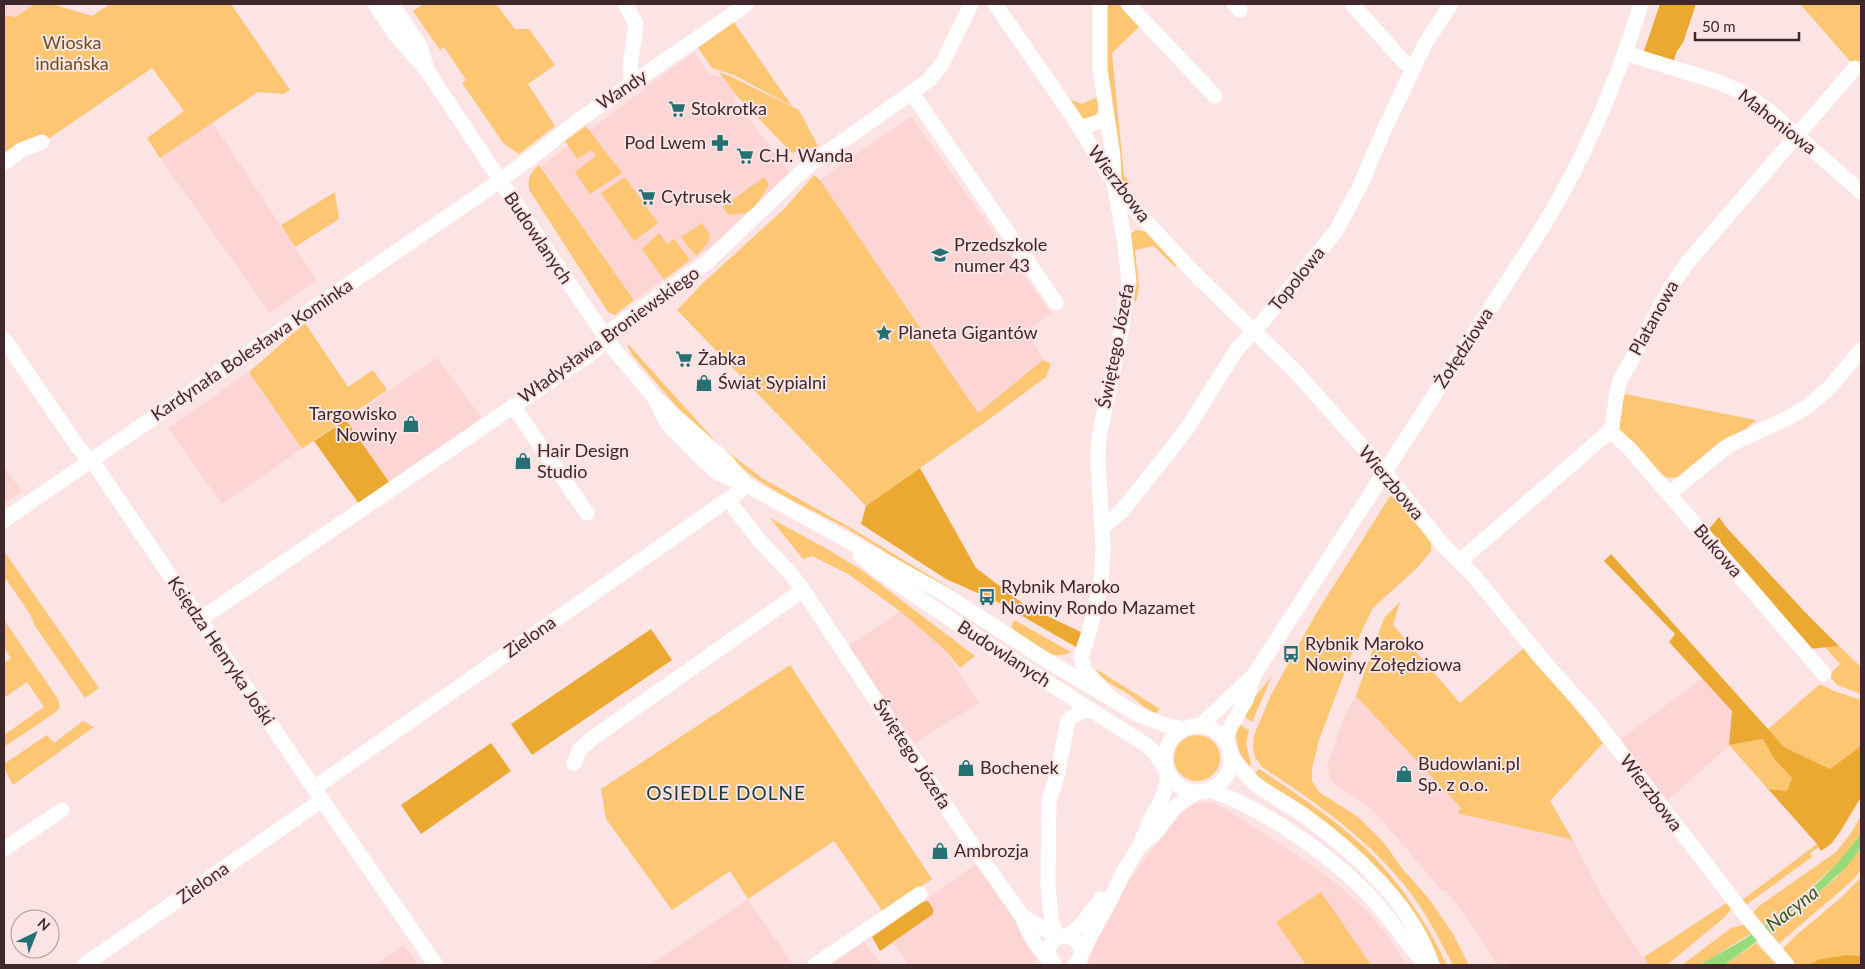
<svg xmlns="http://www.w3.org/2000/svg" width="1865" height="969" font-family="Lato,sans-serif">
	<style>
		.built { fill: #fdd5d5 }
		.green { fill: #fcc672 }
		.forest { fill: #eba932 }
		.water { fill: #95db7a }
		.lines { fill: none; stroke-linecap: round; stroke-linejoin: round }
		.minor { stroke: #fff; stroke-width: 15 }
		.labels { text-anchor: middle; stroke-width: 4; stroke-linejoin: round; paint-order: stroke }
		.park-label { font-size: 18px; fill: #6a4f22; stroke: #fce4e4 }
		.street-label { font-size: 18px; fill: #3e2829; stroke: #fce4e4 }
		.poi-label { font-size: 18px; fill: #3e2829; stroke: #fce4e4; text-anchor: start }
		.neighbourhood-label { font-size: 19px; letter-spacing: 1px; fill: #193c3d; stroke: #fce4e4 }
		.water-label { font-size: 19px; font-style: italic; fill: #2e5b1a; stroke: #fce4e4 }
	</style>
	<rect width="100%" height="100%" fill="#fce4e4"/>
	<g class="built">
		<polygon points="4,4 35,4 15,17 4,15"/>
		<polygon points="694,52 709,74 723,77 736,95 734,100 790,172 717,243 634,300 541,166"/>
		<polygon points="911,116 1051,313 1028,331 1043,360 978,413 820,180"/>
		<polygon points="212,122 317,280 270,313 160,158"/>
		<polygon points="437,358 482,418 389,482 346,420"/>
		<polygon points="249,372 302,449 222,504 168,428"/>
		<polygon points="4,466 22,492 4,504"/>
		<polygon points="900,611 945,650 979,703 911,745 847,647"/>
		<polygon points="1702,678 1732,711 1729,745 1665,803 1621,739"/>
		<polygon points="1356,696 1470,817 1570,839 1574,842 1602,896 1648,965 1508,965 1507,961 1499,965 1495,962 1467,917 1446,891 1441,890 1387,826 1366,805 1333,783 1329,775 1328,764 1345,715"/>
		<polygon points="1205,802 1213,803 1224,808 1307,862 1337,884 1371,915 1390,939 1406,965 1088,965 1098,933 1127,884 1147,856 1182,812 1191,805"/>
		<polygon points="976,864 1040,958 1030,965 908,965 893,943 880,951 872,937"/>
		<polygon points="748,899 793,965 649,965"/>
		<polygon points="864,942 882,965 830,965"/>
		<polygon points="404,945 419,965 374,965"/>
	</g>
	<g class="green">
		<polygon points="35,4 52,4 92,16 110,4 231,4 290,90 283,94 258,92 160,158 147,138 184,111 152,68 4,169 4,15 15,17"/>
		<polygon points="423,4 496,4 515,29 529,29 555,65 528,84 555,126 519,154 504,144 462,83 466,80 444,47 440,50 413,11"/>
		<polygon points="1104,4 1121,4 1142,24 1112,53 1124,176 1131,183 1124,189 1120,181 1104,48"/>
		<polygon points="1800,4 1861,4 1861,69 1849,60"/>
		<polygon points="734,22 738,28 792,106 734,75 712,68 698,48"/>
		<polygon points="719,72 732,77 799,110 818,146 792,153 736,95"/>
		<path d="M 1095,98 L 1099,100 C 1099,112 1096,121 1082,118 L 1069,99 L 1082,104 Z"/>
		<polygon points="586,126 622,173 590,194 575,172 596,156 592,150 577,159 565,141"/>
		<path d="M 539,165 L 634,300 L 615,315 L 608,312 L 530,191 C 526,180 531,172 539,165 Z"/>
		<polygon points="814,175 820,180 978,413 1043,360 1051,364 1046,377 988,420 866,506 677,310 702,284 784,209"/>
		<polygon points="625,177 658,223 634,241 601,193"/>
		<path d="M 764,177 L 769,185 C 755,205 755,216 728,214 L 723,207 Z"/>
		<polygon points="335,192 339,219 295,247 281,225"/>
		<polygon points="702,223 710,235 708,243 696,256 681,237"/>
		<polygon points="1136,230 1148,232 1177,262 1175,267 1154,246 1135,250 1139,287 1136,302 1132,298 1130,234"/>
		<polygon points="659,233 667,244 674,239 690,260 664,280 642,249"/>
		<polygon points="305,323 348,387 373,370 387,390 302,449 249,372"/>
		<polygon points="627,343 718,444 683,414 633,356 629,349"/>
		<polygon points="1625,394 1756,420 1746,429 1718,443 1678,477 1669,478 1664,476 1640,454 1620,429 1620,409"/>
		<path d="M 725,450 L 762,478 L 856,531 L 953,590 L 952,593 L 938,587 C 907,566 876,545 844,527 C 805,506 752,485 725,450 Z"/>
		<path d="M 1390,496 L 1397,500 L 1428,537 L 1431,542 L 1431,551 L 1419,566 L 1373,608 L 1355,645 L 1319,740 L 1312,769 L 1312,781 L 1319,792 L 1358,817 L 1385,844 L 1401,867 L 1430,900 L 1453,934 L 1469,965 L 1453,965 C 1442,945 1432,924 1419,905 C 1379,846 1321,806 1262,767 L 1255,757 L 1253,747 L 1254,735 L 1271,695 L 1314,617 Z"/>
		<polygon points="770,518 829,550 863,571 975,656 960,668 945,650 900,611 848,574 812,556 803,559"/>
		<polygon points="4,551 99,688 85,698 35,626 30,614 6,579 4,580"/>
		<polygon points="1400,602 1393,625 1460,703 1525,647 1528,655 1565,696 1603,743 1550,801 1574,842 1570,839 1460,814 1458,811 1461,808 1356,696 1384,618"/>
		<polygon points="4,620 58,699 60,707 56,712 4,747 4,735 44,707 27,682 4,698 4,663 11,658 4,647"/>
		<path d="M 1014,620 L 1071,652 C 1045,663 1029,642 1011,627 Z"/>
		<polygon points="1839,646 1861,667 1861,694 1837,685 1829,675 1840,664 1825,647"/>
		<polygon points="790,665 932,879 883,912 834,841 748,899 730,871 672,910 606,819 601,789"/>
		<path d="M 1096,669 L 1160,709 L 1156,713 C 1146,710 1139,702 1130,695 C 1118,687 1103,683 1096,669 Z"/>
		<polygon points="1272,676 1252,722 1243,716 1250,703"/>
		<polygon points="1820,684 1834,691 1861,700 1861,746 1830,769 1784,747 1767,730"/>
		<polygon points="83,721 94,727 13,785 4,768 4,764 47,735 54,743"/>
		<path d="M 1238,724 L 1249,730 L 1246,744 L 1251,764 L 1249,766 C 1239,754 1233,740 1238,724 Z"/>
		<circle cx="1197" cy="758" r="23"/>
		<polygon points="1763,739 1774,759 1792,778 1787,791 1768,789 1729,745"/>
		<path d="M 1259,769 C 1294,792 1330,816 1361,844 C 1397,878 1426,921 1447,965 L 1441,965 L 1429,942 L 1308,809 L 1261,779 L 1255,773 Z"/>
		<path d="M 1861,816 C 1861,820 1862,826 1861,831 C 1857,854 1782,911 1761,927 L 1751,915 L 1759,906 L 1836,852 L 1851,833 Z"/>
		<polygon points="1817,844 1819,847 1810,853 1812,857 1747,904 1743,904 1742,900"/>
		<polygon points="1861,848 1861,870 1853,880 1777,945 1767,934 1836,878"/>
		<polygon points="1861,877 1861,956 1847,955 1820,959 1808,965 1793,965 1782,950 1793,938 1843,896"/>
		<polygon points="1321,892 1371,965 1306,965 1276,922"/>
		<polygon points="1728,902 1731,909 1725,917 1667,965 1648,965 1644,957"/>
		<polygon points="1747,924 1752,933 1700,965 1682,965 1731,928"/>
		<polygon points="1756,943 1777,965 1724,965"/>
	</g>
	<g class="forest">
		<polygon points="1660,4 1696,4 1683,43 1677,51 1673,63 1643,54"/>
		<polygon points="346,420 389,482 359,504 314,441"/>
		<polygon points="920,468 976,568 1026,606 1081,632 1076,647 996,601 946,579 861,524 866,506"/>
		<polygon points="1719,517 1726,527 1804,611 1839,646 1809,649 1709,529"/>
		<polygon points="1611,554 1784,747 1830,769 1861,746 1861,797 1840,832 1831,844 1821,851 1817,844 1768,789 1787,791 1792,778 1774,759 1763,739 1729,745 1732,711 1669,642 1675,634 1604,561"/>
		<polygon points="651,629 672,660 532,755 511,724"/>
		<polygon points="491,743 511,771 421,834 401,805"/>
		<polygon points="928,901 933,909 933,914 880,951 872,937 923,902"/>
		<polygon points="1847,955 1861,956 1861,965 1808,965 1820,959"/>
	</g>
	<path class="water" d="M 1861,833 L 1861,848 L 1846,867 L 1826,886 L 1767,934 L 1724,965 L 1700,965 C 1715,955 1731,948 1746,938 C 1787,911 1834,874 1861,833 Z"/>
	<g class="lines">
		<g class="minor">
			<polyline points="375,4 395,34 428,72 568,282 616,352 655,398 727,462 744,482"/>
			<polyline points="392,4 420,46 426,66"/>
			<polyline points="625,4 636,24 630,68 632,83"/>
			<polyline points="995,4 1073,117 1114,183 1131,205 1195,274 1295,371 1385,472 1441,543 1474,576 1546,664 1591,714 1742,911 1787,965"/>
			<polyline points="1100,4 1100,69 1113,156 1114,183 1124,238 1129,282 1120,338 1099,437 1098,459 1103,549 1101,584 1089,633 1081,657 1085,671 1111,698"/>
			<polyline points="1128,4 1215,96"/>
			<polyline points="1234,4 1240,10"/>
			<polyline points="1352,4 1404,62 1413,68"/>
			<polyline points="1625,53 1718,82 1744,93 1769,111 1861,192"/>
			<polyline points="912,93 1056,303"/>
			<polyline points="1080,128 1107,119"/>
			<polyline points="4,163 21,150 42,142"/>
			<polyline points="4,339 78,447 95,465 322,800 436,965"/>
			<polyline points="655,398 667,423 702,459 718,473 745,484 941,592 1051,663 1137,714 1165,725 1184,729"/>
			<polyline points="513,406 587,513"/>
			<polyline points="1610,431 1629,448 1824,674"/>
			<polyline points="1669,494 1729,445 1786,419 1808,406 1829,388 1861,350"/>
			<path d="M 735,509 L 759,540 L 790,573 L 803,590 L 959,826 L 1022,916 C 1028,934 1037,949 1052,962 L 1051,965"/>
			<polyline points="4,520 491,187 540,151 576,122 747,4"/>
			<polyline points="1102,528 1121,512 1169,452 1188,427 1237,349 1264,320 1336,231 1362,182 1383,132 1425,44 1451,4"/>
			<polyline points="860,555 876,569 995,649 1145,744 1155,753 1167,772"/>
			<path d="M 1460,561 L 1610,431 C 1616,415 1614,397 1620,381 L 1672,285 L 1687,263 L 1855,68"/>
			<polyline points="199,620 589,355 599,347 613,329 706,263 796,177 812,163 929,80 942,64 971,4"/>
			<polyline points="1200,726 1253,676"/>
			<circle cx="1198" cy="759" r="33"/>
			<path d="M 1225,741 L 1231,726 L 1246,700 L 1254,675 L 1542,228 C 1585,158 1617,82 1641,4"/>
			<path d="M 1230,756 C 1238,765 1245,774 1253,782 C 1269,795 1288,804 1305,816 C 1353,851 1414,906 1432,965"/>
			<polyline points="574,763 580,749 594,737 803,590"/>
			<polyline points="314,788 720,505 739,492 745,484"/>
			<path d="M 1210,790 C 1265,809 1337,859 1376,903 C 1394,923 1408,946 1426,965"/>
			<polyline points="1142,844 1157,831 1175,807 1197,792"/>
			<polyline points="4,849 62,810"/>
			<polyline points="1022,916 1058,937"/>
			<polyline points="1068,936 1080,926 1101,899"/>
			<polyline points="1058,937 1052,923 1048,887 1049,801 1057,776 1068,720 1079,712 1090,710"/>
			<polyline points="1082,952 1111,899 1123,873 1139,847 1148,825 1162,798 1167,783 1167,772"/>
			<path d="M 1054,964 C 1050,959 1047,953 1050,946 C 1059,923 1096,944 1075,965"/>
			<polyline points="84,965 322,800"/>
			<polyline points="815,965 920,894"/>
		</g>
	</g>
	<defs>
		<g id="supermarket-bare" transform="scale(1.35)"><path d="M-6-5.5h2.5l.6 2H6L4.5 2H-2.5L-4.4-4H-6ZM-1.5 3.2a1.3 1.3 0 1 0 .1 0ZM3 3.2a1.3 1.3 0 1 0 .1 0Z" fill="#247072" stroke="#fce4e4" stroke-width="2.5" paint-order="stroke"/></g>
		<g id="pharmacy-bare" transform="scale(1.35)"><path d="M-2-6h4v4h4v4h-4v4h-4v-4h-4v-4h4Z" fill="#247072" stroke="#fce4e4" stroke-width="2.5" paint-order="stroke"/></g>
		<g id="school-bare" transform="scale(1.35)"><path d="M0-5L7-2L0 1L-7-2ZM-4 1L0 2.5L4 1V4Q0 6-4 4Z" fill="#247072" stroke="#fce4e4" stroke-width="2.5" paint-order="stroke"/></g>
		<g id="sight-bare" transform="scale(1.35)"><path d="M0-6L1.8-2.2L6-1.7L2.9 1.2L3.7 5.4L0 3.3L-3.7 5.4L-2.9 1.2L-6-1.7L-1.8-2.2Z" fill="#247072" stroke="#fce4e4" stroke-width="2.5" paint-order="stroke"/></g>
		<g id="shop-bare" transform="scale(1.35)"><path d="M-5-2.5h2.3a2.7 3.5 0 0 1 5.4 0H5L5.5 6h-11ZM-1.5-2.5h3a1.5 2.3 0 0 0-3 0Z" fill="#247072" stroke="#fce4e4" stroke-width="2.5" paint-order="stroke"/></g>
		<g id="bus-bare" transform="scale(1.35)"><path d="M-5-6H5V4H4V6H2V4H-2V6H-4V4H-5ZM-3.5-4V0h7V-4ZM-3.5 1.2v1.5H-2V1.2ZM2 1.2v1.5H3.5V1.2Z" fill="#247072" stroke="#fce4e4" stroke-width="2.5" paint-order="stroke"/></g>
	</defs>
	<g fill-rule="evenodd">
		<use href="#supermarket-bare" x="677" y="109"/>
		<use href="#pharmacy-bare" x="720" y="143"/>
		<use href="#supermarket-bare" x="745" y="156"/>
		<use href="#supermarket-bare" x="647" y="197"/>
		<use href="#school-bare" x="940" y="255"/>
		<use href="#sight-bare" x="884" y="333"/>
		<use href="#supermarket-bare" x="684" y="359"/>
		<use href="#shop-bare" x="704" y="383"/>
		<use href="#shop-bare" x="411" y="424"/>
		<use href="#shop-bare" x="523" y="461"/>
		<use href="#bus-bare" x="987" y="597"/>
		<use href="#bus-bare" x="1291" y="654"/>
		<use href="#shop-bare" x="966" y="768"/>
		<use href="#shop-bare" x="1404" y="774"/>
		<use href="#shop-bare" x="940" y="851"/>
	</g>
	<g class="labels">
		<g class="park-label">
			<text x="72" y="49">Wioska<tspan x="72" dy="21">indiańska</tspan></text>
		</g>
		<g class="street-label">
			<text transform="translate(622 90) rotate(-34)" y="6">Wandy</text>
			<text transform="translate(1777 122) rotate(38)" y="6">Mahoniowa</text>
			<text transform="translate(1119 184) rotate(53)" y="6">Wierzbowa</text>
			<text transform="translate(538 238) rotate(56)" y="6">Budowlanych</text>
			<text transform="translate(1297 279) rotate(-51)" y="6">Topolowa</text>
			<text transform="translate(1654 318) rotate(-61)" y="6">Platanowa</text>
			<text transform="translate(609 335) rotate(-36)" y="6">Władysława Broniewskiego</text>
			<text transform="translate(1116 346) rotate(-79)" y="6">Świętego Józefa</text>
			<text transform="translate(1464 348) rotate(-57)" y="6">Żołędziowa</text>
			<text transform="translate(252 350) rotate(-34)" y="6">Kardynała Bolesława Kominka</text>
			<text transform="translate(1391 483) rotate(50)" y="6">Wierzbowa</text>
			<text transform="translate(1718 551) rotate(49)" y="6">Bukowa</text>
			<text transform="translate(530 637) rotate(-35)" y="6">Zielona</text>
			<text transform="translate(221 651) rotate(56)" y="6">Księdza Henryka Jośki</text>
			<text transform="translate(1004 654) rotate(33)" y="6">Budowlanych</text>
			<text transform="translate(912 754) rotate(57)" y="6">Świętego Józefa</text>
			<text transform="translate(1651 793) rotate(53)" y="6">Wierzbowa</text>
			<text transform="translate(203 883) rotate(-35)" y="6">Zielona</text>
		</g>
		<g class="poi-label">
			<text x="691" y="115">Stokrotka</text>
			<text x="706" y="149" text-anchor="end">Pod Lwem</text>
			<text x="759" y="162">C.H. Wanda</text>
			<text x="661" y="203">Cytrusek</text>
			<text x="954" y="251">Przedszkole<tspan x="954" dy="21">numer 43</tspan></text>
			<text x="898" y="339">Planeta Gigantów</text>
			<text x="698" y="365">Żabka</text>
			<text x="718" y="389">Świat Sypialni</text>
			<text x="397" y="420" text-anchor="end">Targowisko<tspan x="397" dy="21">Nowiny</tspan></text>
			<text x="537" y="457">Hair Design<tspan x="537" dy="21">Studio</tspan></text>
			<text x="1001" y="593">Rybnik Maroko<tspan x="1001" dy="21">Nowiny Rondo Mazamet</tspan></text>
			<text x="1305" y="650">Rybnik Maroko<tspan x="1305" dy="21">Nowiny Żołędziowa</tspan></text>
			<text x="1418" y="770">Budowlani.pl<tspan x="1418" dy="21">Sp. z o.o.</tspan></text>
			<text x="980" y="774">Bochenek</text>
			<text x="954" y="857">Ambrozja</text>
		</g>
		<g class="neighbourhood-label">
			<text x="726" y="800">OSIEDLE DOLNE</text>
		</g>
		<g class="water-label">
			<text transform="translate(1792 908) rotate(-38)" y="7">Nacyna</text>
		</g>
	</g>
	<rect width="1865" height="969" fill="none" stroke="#3e2829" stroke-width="10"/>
	<g transform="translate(35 934) rotate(43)"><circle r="24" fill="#fce4e4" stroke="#b09999"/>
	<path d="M0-4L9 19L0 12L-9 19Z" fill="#247072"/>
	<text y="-8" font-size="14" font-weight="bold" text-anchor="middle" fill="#3e2829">N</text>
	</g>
	<path d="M1695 32v8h104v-8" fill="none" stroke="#3e2829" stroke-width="2.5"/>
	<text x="1702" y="32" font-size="15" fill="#3e2829" stroke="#fce4e4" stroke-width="4" paint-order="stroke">50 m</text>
</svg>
